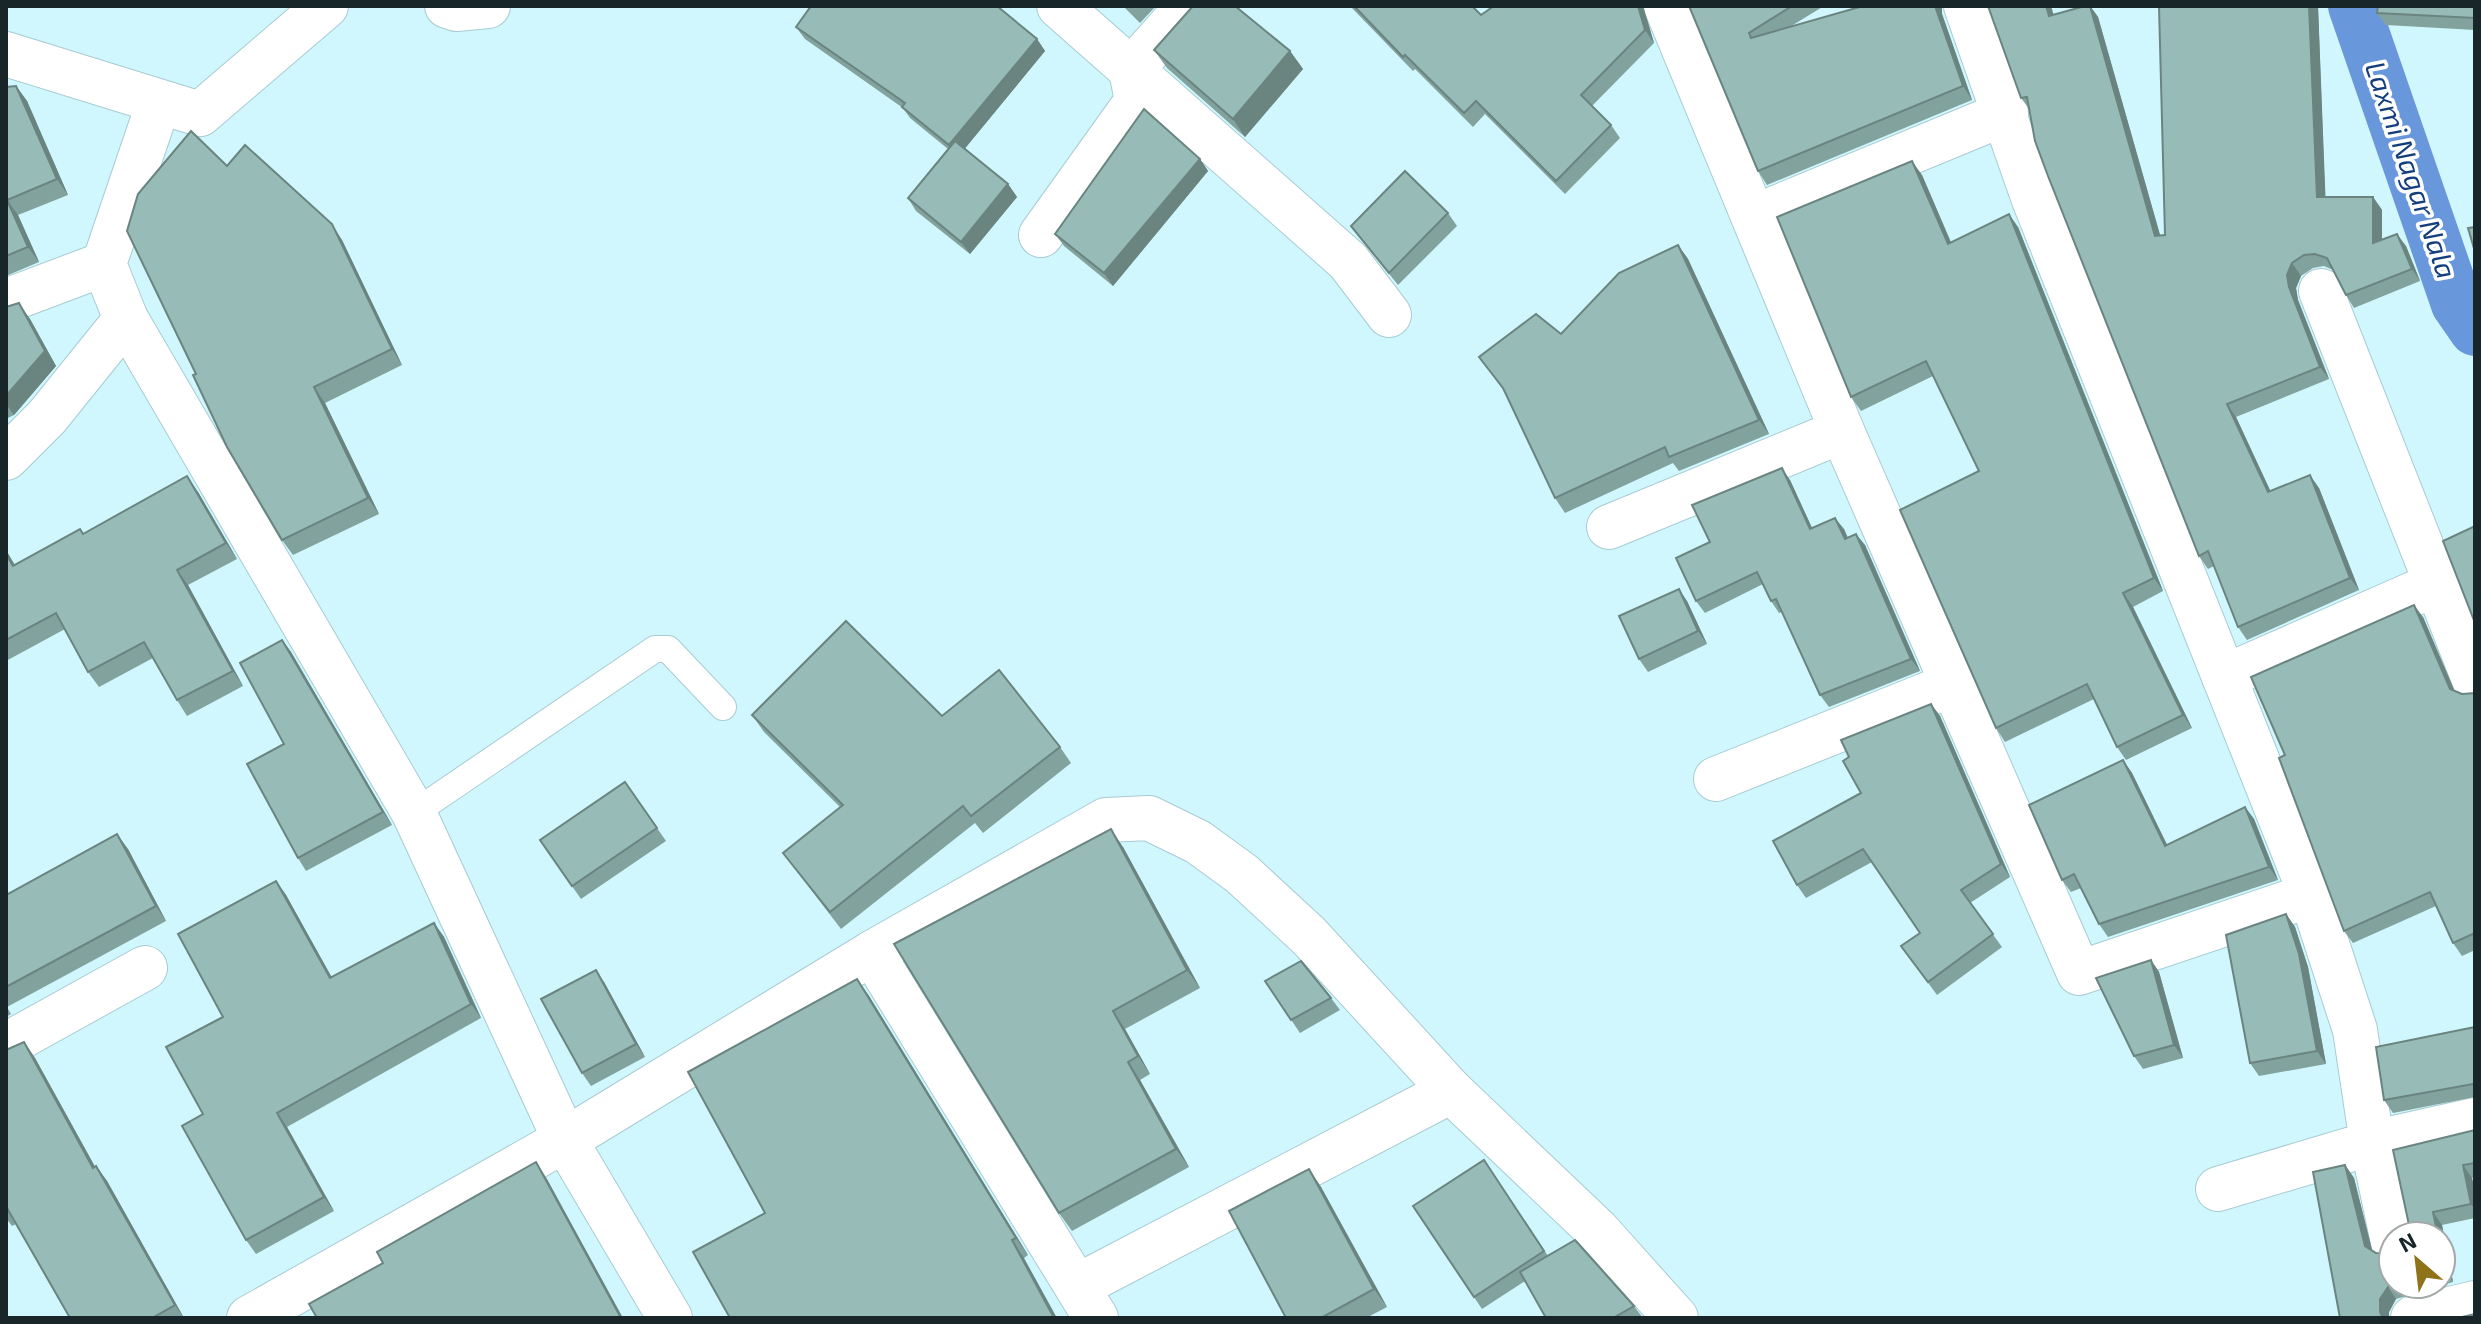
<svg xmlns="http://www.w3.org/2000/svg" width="2481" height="1324" font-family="'Exo 2',sans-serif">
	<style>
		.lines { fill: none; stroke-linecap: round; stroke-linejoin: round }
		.canal { stroke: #6997dc; stroke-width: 52 }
		.service-casing { stroke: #a7cbd2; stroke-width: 28 }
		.minor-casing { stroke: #a7cbd2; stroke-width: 46 }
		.tertiary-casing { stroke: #a7cbd2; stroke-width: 46 }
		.service { stroke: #fff; stroke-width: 26 }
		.minor { stroke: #fff; stroke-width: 44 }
		.tertiary { stroke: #fff; stroke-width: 44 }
		.wall { fill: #82a29d }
		.shaded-wall { fill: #6a8480 }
		.building { fill: #97bcb7; stroke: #6a8480; stroke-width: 2 }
		.labels { text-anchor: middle; stroke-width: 7; stroke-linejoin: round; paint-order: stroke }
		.water-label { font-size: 28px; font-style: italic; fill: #123e7c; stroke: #fff }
	</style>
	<rect width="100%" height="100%" fill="#d1f7fe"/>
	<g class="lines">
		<polyline class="canal" points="2354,6 2457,304 2475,330"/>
		<g class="service-casing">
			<polyline id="service" points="414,813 655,649 668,649 723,707"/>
		</g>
		<g class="minor-casing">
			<g id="minor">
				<polyline points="1059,6 1348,261 1389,315"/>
				<polyline points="1666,6 1842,431 2079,973 2311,895"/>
				<polyline points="1966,6 2033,197 2311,895 2355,1030 2372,1143 2393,1242"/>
				<polyline points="1131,70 1188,6"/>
				<polyline points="159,102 104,264 126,319 414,813 565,1140 670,1318"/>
				<polyline points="1754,217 2006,113"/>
				<polyline points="1041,235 1137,101 1131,70"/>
				<polyline points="2321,291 2475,682"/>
				<polyline points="6,301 104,264"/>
				<polyline points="6,458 47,417 126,319"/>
				<polyline points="1609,527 1842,431"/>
				<polyline points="2224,677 2436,584"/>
				<polyline points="1716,779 1951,685"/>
				<polyline points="872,953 1096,1318"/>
				<polyline points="6,1045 145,968"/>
				<polyline points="2218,1189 2372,1143 2475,1120"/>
				<polyline points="1078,1286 1451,1091"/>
				<polyline points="249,1318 565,1140 872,953 1106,820 1149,818 1198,842 1242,874 1309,936 1451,1091 1598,1231 1676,1318"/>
				<polyline points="2413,1318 2475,1303"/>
			</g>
		</g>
		<g class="tertiary-casing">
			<g id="tertiary">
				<polyline points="447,6 456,9 488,6"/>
				<polyline points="6,54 200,114 326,6"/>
			</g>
		</g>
		<use href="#service" class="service"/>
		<use href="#minor" class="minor"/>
		<use href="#tertiary" class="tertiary"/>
	</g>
	<g class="wall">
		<polygon points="1123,6 1156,6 1140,23"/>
		<polygon points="1350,6 1472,6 1481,15 1494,6 1643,6 1654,43 1592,106 1611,125 1620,138 1565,194 1485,114 1473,127 1415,69 1413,71"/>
		<polygon points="1689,6 1824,6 1788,28 1863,6 1942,6 1942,14 1972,100 1767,185 1758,171"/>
		<polygon points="2090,6 2098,17 2160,235 2165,235 2159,6 2318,6 2325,197 2373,197 2382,210 2382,240 2406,246 2420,281 2354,308 2346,295 2333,270 2324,266 2313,268 2301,276 2296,288 2298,300 2329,379 2236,417 2270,491 2319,488 2359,590 2247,640 2238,627 2214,566 2208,569 2199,556 2030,110 2021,98 2054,15"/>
		<polygon points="2475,6 2475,30 2386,25 2377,13"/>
		<polygon points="796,27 1037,39 1045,51 965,148 1008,184 1017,197 970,254 916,211 908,198 948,149 910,118 903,108 805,39"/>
		<polygon points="1154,50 1290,51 1303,69 1245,137 1167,68"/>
		<polygon points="16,86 27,101 68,195 18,215 39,262 6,276 6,87"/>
		<polygon points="1200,159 1208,171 1113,286 1064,246 1055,234"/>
		<polygon points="227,166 342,240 402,365 325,403 379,514 293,555 282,540 196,374"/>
		<polygon points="1922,175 1951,242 2018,227 2163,591 2133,607 2192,728 2126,760 2117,747 2094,699 2005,742 1996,728 1979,471 1933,376 1861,411 1851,397"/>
		<polygon points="1448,213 1457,226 1398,285 1351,226"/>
		<polygon points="1678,245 1688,259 1769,434 1679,471 1673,463 1565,513 1555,498 1504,391 1479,357 1561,334"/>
		<polygon points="6,307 30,319 56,366 14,415 6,419"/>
		<polygon points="1790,480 1812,528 1844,529 1848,538 1865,545 1920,671 1829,707 1820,695 1782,612 1779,613 1771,601 1763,584 1705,613 1696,601 1710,542"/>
		<polygon points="198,492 237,559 188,585 243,686 187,716 177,700 153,658 99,687 88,672 65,629 6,661 6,550 15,565 83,534"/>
		<polygon points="1687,601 1707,644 1648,672 1639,659"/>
		<polygon points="2423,617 2454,691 2462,694 2475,693 2475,950 2462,956 2453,943 2436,906 2353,943 2344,931 2285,755"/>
		<polygon points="282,640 291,652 392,825 306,871 298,858 284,744"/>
		<polygon points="1931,704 1940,716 2010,877 1970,903 2002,947 1937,995 1901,946 1920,933 1872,862 1806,898 1797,885 1861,793"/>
		<polygon points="752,715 942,716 1060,747 1071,763 983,833 975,823 841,929 783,853 840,807 764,732"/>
		<polygon points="2123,760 2132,773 2167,845 2245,807 2254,819 2278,880 2108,937 2099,924 2081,888 2071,892 2062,880"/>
		<polygon points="625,782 666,841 581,899 540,840"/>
		<polygon points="1123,847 1200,988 1125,1029 1150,1074 1140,1080 1189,1167 1072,1231 1059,1213"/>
		<polygon points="128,849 166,921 7,1007 11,1014 6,1017 6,895"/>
		<polygon points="276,881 286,895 331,977 434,923 444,937 481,1018 287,1127 334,1211 256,1254 246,1240 223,1017"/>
		<polygon points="2286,914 2295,927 2308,967 2326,1064 2259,1076 2250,1063"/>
		<polygon points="2151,960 2159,972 2183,1058 2143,1069 2134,1056"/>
		<polygon points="857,979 869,996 1028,1255 1024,1258 765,1213"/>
		<polygon points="1265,981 1331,998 1340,1010 1300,1033"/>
		<polygon points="604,982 645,1057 591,1086 582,1073"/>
		<polygon points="2475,1027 2475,1097 2393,1113 2384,1100"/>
		<polygon points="24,1042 35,1058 95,1167 96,1166 107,1181 184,1318 70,1318 16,1224 12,1226 6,1218 6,1050"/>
		<polygon points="2475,1130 2475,1177 2472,1178 2475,1192 2475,1218 2442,1225 2453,1282 2396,1299 2389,1312 2389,1318 2340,1318 2345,1165 2354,1178 2372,1250 2393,1284 2441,1284 2441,1236 2408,1236 2472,1132"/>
		<polygon points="1484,1160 1548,1256 1634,1306 1643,1318 1546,1318 1525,1281 1482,1309 1413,1206"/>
		<polygon points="1309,1169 1321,1187 1387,1307 1366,1318 1286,1318"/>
	</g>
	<g class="shaded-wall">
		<polygon points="1638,6 1643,6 1654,43 1645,30"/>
		<polygon points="1935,6 1942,6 1942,14 1972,100 1963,86"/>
		<polygon points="2046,6 2051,6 2058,29 2049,16"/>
		<polygon points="2090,6 2098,17 2164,249 2155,236"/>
		<polygon points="2309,6 2318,6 2326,210 2317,197"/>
		<polygon points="1037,39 1045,51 958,157 949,145"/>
		<polygon points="1290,51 1303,69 1245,137 1233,119"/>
		<polygon points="16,86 27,101 68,195 57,179"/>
		<polygon points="1200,159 1208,171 1113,286 1104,273"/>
		<polygon points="1912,161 1922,175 1957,257 1948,244"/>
		<polygon points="1008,184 1017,197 970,254 961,242"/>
		<polygon points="2373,197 2382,210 2382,256 2373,243"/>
		<polygon points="7,200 18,215 39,262 28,247"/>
		<polygon points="2009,214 2018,227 2163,591 2154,578"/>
		<polygon points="332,224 342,240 402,365 392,349"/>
		<polygon points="2397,234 2406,246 2420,281 2412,269"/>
		<polygon points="1678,245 1688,259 1769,434 1759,420"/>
		<polygon points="2292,263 2301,276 2296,288 2298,300 2329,379 2320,367 2289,287 2287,275"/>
		<polygon points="19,303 30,319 56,366 14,415 6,404 6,396"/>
		<polygon points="314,387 325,403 379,514 368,498"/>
		<polygon points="2227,404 2236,417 2277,505 2268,492"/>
		<polygon points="1782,468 1790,480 1818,541 1810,529"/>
		<polygon points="2310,475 2319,488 2359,590 2350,578"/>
		<polygon points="187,476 198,492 237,559 226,543"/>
		<polygon points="1835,518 1844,529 1853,551 1845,539"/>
		<polygon points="1856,534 1865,545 1920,671 1911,659"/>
		<polygon points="6,550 24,582 6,554"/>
		<polygon points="177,570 188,585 243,686 233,671"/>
		<polygon points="1679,589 1687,601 1707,644 1698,631"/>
		<polygon points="2123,593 2133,607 2192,728 2183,715"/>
		<polygon points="2414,605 2423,617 2459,701 2450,689"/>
		<polygon points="282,640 291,652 392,825 383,812"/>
		<polygon points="1931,704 1940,716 2010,877 2001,864"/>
		<polygon points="2123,760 2132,773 2174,859 2165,846"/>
		<polygon points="2245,807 2254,819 2278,880 2269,867"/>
		<polygon points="1111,829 1123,847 1200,988 1187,970"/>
		<polygon points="117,834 128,849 166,921 156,906"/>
		<polygon points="276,881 286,895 340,992 330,978"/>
		<polygon points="2286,914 2295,927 2308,967 2326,1064 2317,1051"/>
		<polygon points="434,923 444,937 481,1018 471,1004"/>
		<polygon points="2151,960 2159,972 2183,1058 2174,1045"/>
		<polygon points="596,970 604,982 645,1057 636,1044"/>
		<polygon points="857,979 869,996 1028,1255 1016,1238"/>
		<polygon points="1113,1011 1125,1029 1150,1074 1138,1056"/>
		<polygon points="24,1042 35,1058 104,1183 93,1168"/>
		<polygon points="1128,1062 1140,1080 1189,1167 1176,1149"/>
		<polygon points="277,1113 287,1127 334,1211 324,1197"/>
		<polygon points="536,1162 547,1179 623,1318 621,1318"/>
		<polygon points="2345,1165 2354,1178 2374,1258 2365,1246"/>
		<polygon points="2463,1165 2472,1178 2475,1192 2475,1210 2471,1204"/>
		<polygon points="96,1166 107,1181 184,1318 175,1305"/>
		<polygon points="1309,1169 1321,1187 1387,1307 1374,1289"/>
		<polygon points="2433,1212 2442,1225 2453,1282 2445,1270 2441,1252 2441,1236 2438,1236"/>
		<polygon points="1012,1240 1024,1258 1057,1318 1054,1318"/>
		<polygon points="2388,1287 2396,1299 2389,1312 2389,1318 2383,1318 2380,1312 2380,1299"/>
	</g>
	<g class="building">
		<polygon points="811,6 997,6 1037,39 949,145 902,107 905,103 796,27"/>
		<polygon points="1193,6 1235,6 1290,51 1233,119 1154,50"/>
		<polygon points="1354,6 1472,6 1481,15 1494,6 1638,6 1645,30 1581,95 1611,125 1556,181 1476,101 1464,113 1405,55 1403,57"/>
		<polygon points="1689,6 1792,6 1749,33 1751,38 1863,6 1935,6 1963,86 1758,171"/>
		<polygon points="1988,6 2046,6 2049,16 2085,6 2090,6 2155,236 2165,235 2159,6 2309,6 2317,197 2373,197 2373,243 2397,234 2412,269 2346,295 2327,258 2315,254 2304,255 2292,263 2287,275 2289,287 2320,367 2227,404 2268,492 2310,475 2350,578 2238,627 2208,551 2199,556 2048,176 2035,141 2027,97 2021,98"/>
		<polygon points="2378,6 2475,6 2475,18 2377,13"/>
		<polygon points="16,86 57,179 7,200 28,247 6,256 6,87"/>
		<polygon points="1144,109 1200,159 1104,273 1055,234"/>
		<polygon points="191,131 227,166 245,145 332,224 392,349 314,387 368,498 282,540 227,447 193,375 196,374 127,231 138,194"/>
		<polygon points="955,141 1008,184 961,242 908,198"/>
		<polygon points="1912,161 1948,244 2009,214 2154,578 2123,593 2183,715 2117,747 2087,684 1996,728 1900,510 1979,471 1926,361 1851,397 1777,217"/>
		<polygon points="1405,171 1448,213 1389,273 1351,226"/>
		<polygon points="2475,227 2475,252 2468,228"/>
		<polygon points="1678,245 1759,420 1669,457 1665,447 1555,498 1503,388 1479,357 1536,314 1561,334 1619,273"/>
		<polygon points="19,303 45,351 6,396 6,307"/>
		<polygon points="1782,468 1810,529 1835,518 1845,539 1856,534 1911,659 1820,695 1776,599 1771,601 1757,572 1696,601 1676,558 1710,542 1692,505"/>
		<polygon points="187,476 226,543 177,570 233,671 177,700 144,642 88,672 56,613 6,640 6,554 13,566 80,529 83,534"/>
		<polygon points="2475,526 2475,623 2443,541"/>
		<polygon points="1679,589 1698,631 1639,659 1619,616"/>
		<polygon points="2414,605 2450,689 2462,694 2475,693 2475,933 2453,943 2430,892 2344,931 2279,758 2285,755 2251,677"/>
		<polygon points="846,621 942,716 999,670 1060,747 971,816 963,806 830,912 783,853 843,805 752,715"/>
		<polygon points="282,640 383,812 298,858 247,764 284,744 240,663"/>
		<polygon points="1931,704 2001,864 1961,890 1993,934 1928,982 1901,946 1920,933 1863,849 1797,885 1773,841 1861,793 1843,761 1849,757 1841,740"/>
		<polygon points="2123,760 2165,846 2245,807 2269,867 2099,924 2074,874 2062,880 2029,805"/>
		<polygon points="625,782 657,828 572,886 540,840"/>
		<polygon points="1111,829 1187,970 1113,1011 1138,1056 1128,1062 1176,1149 1059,1213 894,944"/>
		<polygon points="117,834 156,906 6,987 6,895"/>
		<polygon points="276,881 330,978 434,923 471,1004 277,1113 324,1197 246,1240 182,1126 203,1114 166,1047 223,1017 178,934"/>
		<polygon points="2286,914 2299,954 2317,1051 2250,1063 2226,935"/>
		<polygon points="2151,960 2174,1045 2134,1056 2096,978"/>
		<polygon points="1301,961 1331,998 1291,1020 1265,981"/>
		<polygon points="596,970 636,1044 582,1073 541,999"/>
		<polygon points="857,979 1016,1238 1012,1240 1054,1318 730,1318 693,1252 765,1213 688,1072"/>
		<polygon points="2475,1027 2475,1085 2473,1084 2384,1100 2376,1047"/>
		<polygon points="24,1042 93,1168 96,1166 175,1305 152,1318 70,1318 7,1208 6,1208 6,1050"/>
		<polygon points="2475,1130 2475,1163 2463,1165 2471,1204 2433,1212 2438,1236 2408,1236 2409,1225 2393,1150"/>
		<polygon points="1484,1160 1544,1251 1474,1297 1413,1206"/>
		<polygon points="536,1162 621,1318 317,1318 309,1304 383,1263 377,1252"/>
		<polygon points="2345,1165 2365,1246 2376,1253 2390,1254 2393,1252 2393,1284 2398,1284 2388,1287 2380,1299 2380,1312 2383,1318 2340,1318 2313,1172"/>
		<polygon points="1309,1169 1374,1289 1321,1318 1286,1318 1229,1211"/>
		<polygon points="1575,1240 1634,1306 1613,1318 1546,1318 1520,1272"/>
		<polygon points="2441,1252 2445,1270 2441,1271"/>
		<polygon points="2475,1314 2475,1318 2458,1318"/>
	</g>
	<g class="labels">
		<g class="water-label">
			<text transform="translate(2411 170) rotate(71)" y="10">Laxmi Nagar Nala</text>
		</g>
	</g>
	<rect width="2481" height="1324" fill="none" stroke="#182629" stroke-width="16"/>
	<g transform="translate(2417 1260) rotate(332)"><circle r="38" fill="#ffffff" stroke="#a3a8a9" stroke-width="2"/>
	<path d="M0-6L14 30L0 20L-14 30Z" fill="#8e7318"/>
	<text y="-12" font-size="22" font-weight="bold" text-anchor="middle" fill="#182629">N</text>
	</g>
</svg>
